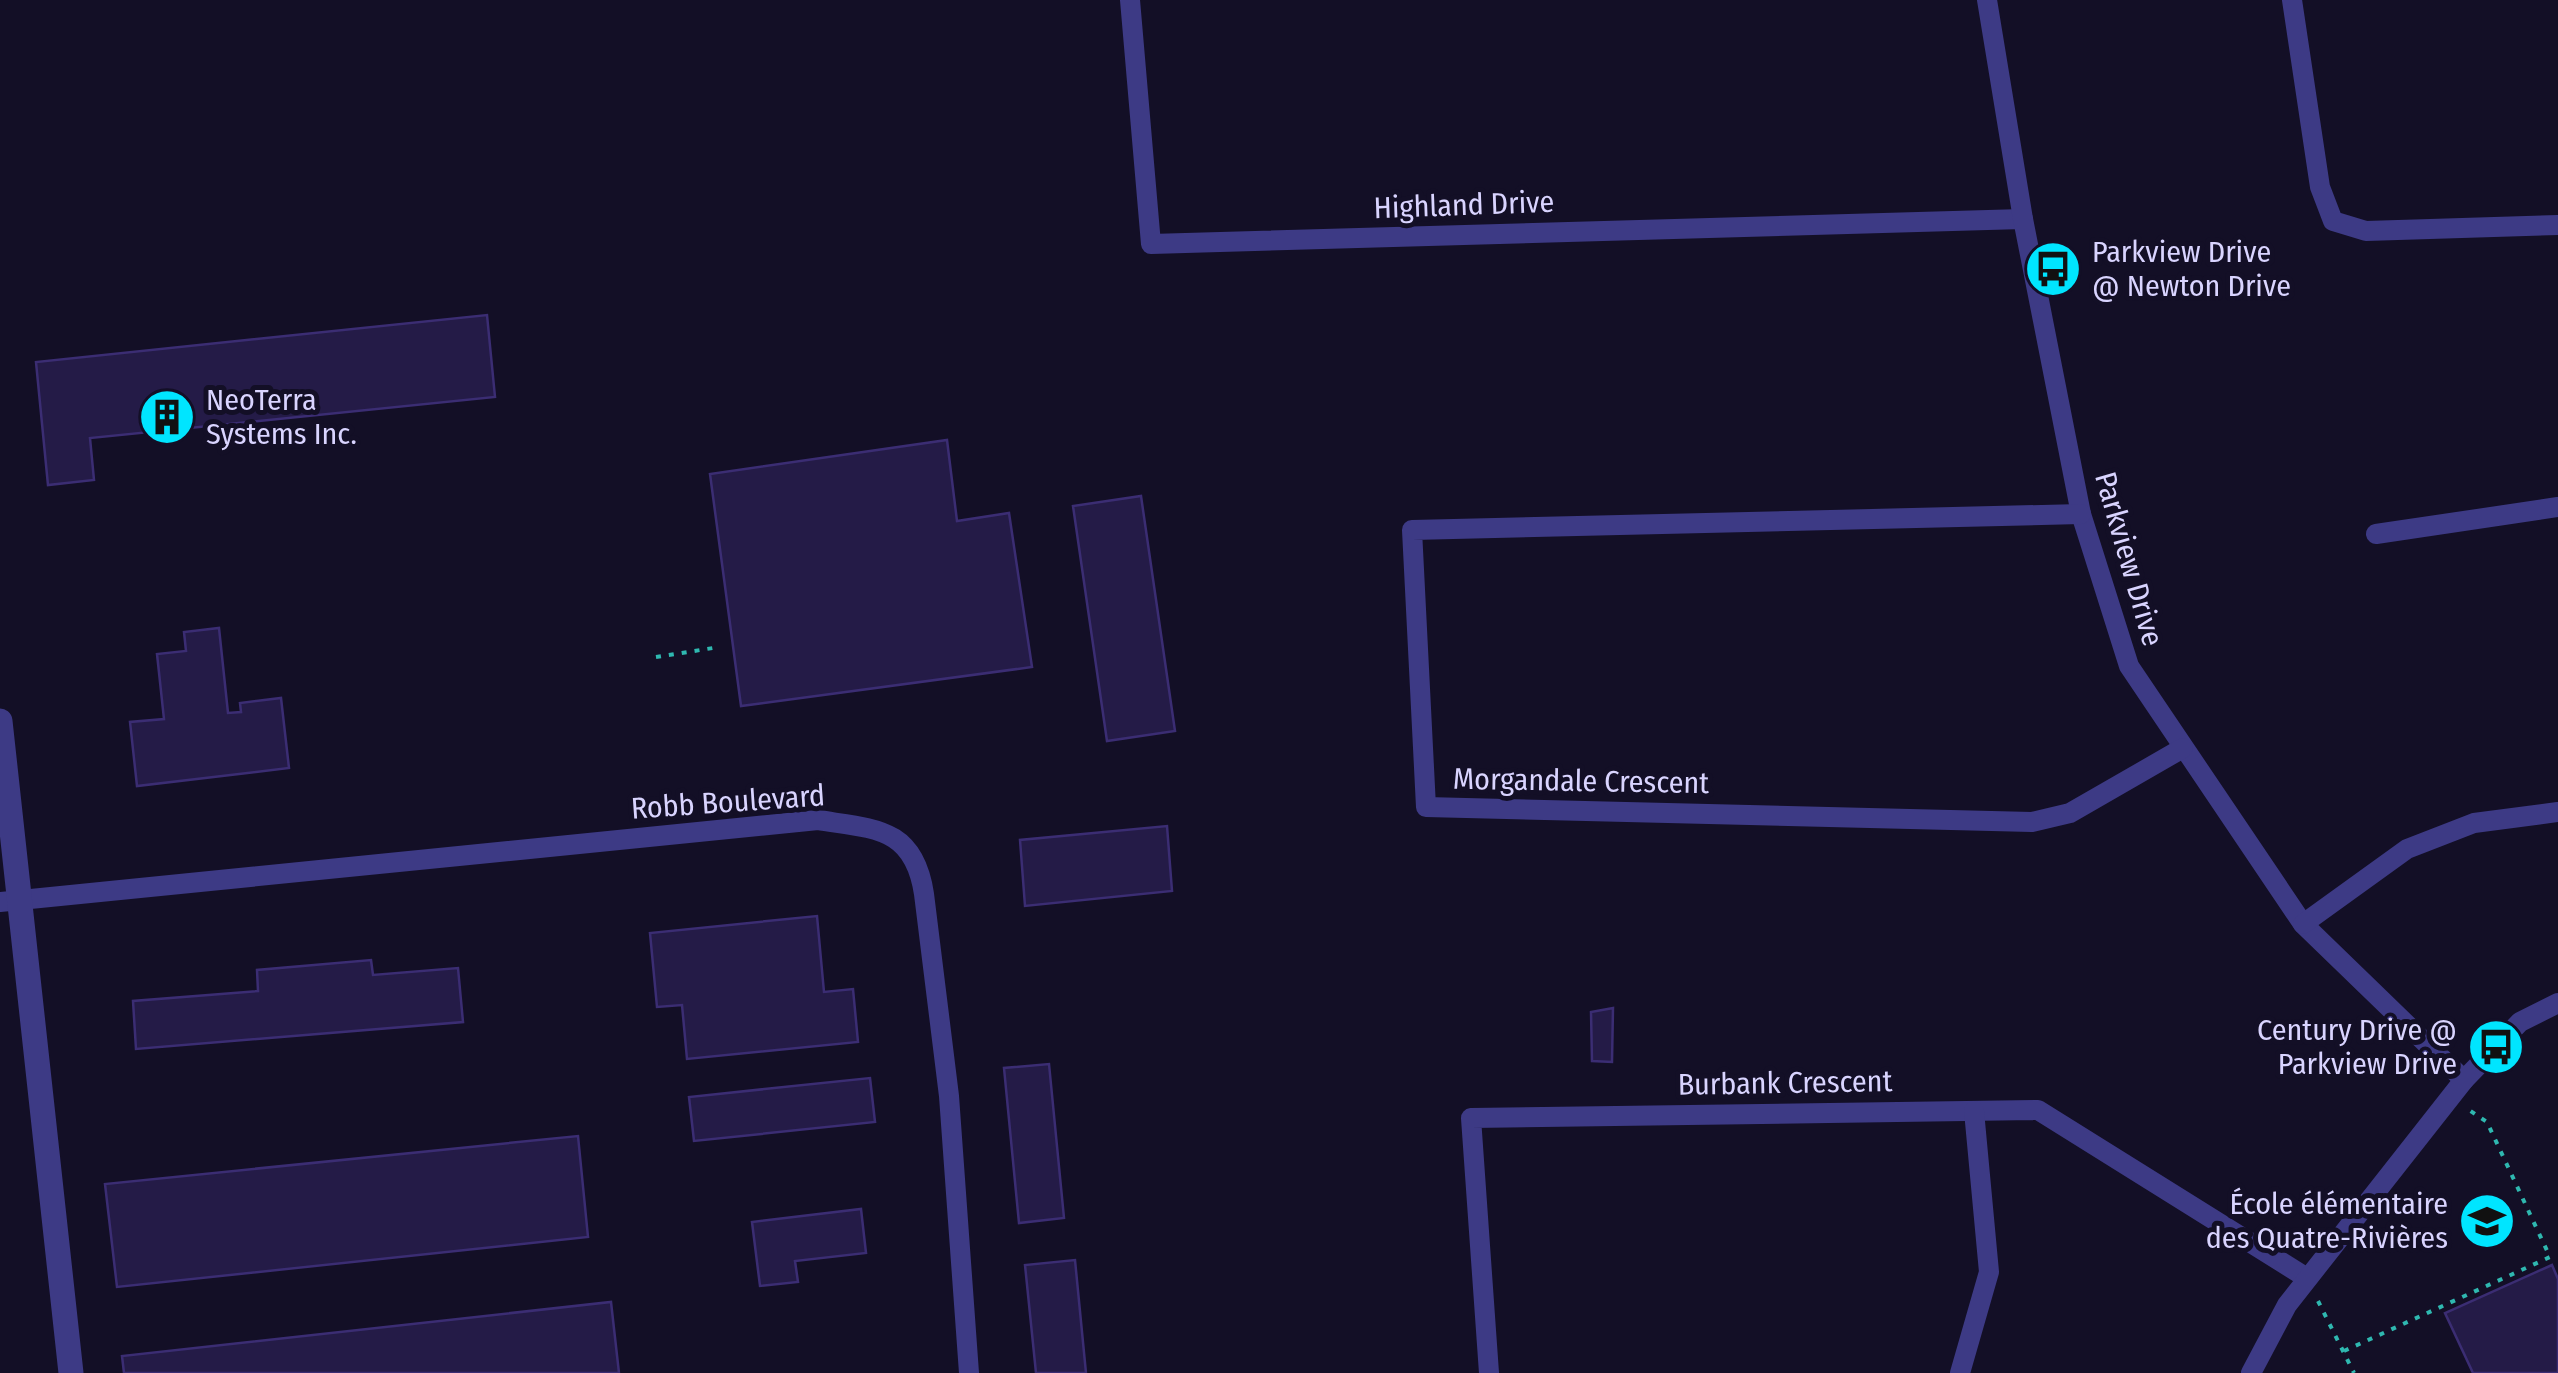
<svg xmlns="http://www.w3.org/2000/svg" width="2558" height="1373" font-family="'Fira Sans Condensed',sans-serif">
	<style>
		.building { fill: #241b47; stroke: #3b2d73; stroke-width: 2.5 }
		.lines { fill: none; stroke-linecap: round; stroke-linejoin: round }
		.path { stroke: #2fb8b0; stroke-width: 4; stroke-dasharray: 5 8; stroke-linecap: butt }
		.minor { stroke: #3d3a85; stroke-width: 20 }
		.tertiary { stroke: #3d3a85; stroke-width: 25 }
		.labels { text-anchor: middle; stroke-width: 10; stroke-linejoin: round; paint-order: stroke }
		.street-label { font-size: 30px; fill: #d9d4ff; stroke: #130f26 }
		.poi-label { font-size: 30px; fill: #d9d4ff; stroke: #130f26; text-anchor: start }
	</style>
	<rect width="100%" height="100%" fill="#130f26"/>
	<g class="building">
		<polygon points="487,315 495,397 90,438 94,480 48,485 36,362"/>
		<polygon points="947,440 957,521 1009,513 1032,667 741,706 710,474"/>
		<polygon points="1141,496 1175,731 1107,741 1073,506"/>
		<polygon points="219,628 228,713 241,712 240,703 281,698 289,768 137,786 130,722 164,719 157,654 186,651 184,632"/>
		<polygon points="1167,826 1172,891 1025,906 1020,840"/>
		<polygon points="817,916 824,992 853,989 858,1042 687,1059 682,1005 657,1007 650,933"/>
		<polygon points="371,960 373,975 458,968 463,1022 136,1049 133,1001 258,991 257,970"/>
		<polygon points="1613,1008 1612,1062 1592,1061 1591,1012"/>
		<polygon points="1049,1064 1064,1218 1019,1223 1004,1068"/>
		<polygon points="870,1078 875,1122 694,1141 689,1097"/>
		<polygon points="578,1136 588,1237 117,1287 105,1184"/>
		<polygon points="861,1209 866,1253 795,1261 798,1282 760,1286 752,1222"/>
		<polygon points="1075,1260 1086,1373 1036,1373 1025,1265"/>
		<polygon points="2552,1265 2558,1279 2558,1373 2473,1373 2445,1313"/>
		<polygon points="611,1302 619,1373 124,1373 122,1356"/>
	</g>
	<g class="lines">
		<g class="path">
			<polyline points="656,657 713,648"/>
			<polyline points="2318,1301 2354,1373"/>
			<polyline points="2344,1351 2550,1257 2487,1122 2466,1108"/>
		</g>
		<g class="minor">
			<polyline points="1130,0 1151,244 2023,219"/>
			<polyline points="1987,0 2023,219 2081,514 2129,666 2303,924 2464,1080"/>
			<polyline points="2292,0 2320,187 2333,221 2366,231 2558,225"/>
			<polyline points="2081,514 1412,530 1426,807 2032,822 2070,813 2183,748"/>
			<polyline points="2376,534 2558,507"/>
			<path d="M 0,902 L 818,820 C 875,829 914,827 924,894 L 949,1096 L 969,1373"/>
			<polyline points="2303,924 2407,849 2474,823 2558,812"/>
			<polyline points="1489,1373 1471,1118 2038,1110 2307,1278"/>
			<polyline points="1960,1373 1989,1272 1974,1111"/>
			<polyline points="2251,1373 2287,1305 2464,1080 2520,1022 2558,1003"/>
		</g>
		<polyline class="tertiary" points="0,721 71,1373"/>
	</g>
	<defs>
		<g id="bus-disc" transform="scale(2.875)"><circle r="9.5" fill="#00e5ff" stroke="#130f26"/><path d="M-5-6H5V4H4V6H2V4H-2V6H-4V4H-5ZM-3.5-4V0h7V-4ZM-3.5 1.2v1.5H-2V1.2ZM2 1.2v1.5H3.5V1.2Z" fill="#111"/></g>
		<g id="building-disc" transform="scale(2.875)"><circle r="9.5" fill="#00e5ff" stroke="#130f26"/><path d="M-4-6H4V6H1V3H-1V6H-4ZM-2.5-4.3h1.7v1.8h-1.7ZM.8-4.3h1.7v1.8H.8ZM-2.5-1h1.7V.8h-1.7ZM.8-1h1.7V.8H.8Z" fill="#111"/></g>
		<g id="school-disc" transform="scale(2.875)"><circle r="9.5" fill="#00e5ff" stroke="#130f26"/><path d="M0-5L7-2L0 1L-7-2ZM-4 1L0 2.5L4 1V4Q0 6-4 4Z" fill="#111"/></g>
	</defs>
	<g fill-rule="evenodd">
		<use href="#bus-disc" x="2053" y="269"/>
		<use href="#building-disc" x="167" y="417"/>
		<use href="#bus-disc" x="2496" y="1047"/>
		<use href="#school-disc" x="2487" y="1221"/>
	</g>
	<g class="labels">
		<g class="street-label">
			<text transform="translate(1464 205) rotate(-2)" y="10">Highland Drive</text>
			<text transform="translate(2129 559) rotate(74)" y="10">Parkview Drive</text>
			<text transform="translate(1581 781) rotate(1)" y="10">Morgandale Crescent</text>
			<text transform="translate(728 802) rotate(-4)" y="10">Robb Boulevard</text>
			<text transform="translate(1785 1083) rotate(-1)" y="10">Burbank Crescent</text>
		</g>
		<g class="poi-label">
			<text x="2092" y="262">Parkview Drive<tspan x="2092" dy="34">@ Newton Drive</tspan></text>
			<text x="206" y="410">NeoTerra<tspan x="206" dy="34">Systems Inc.</tspan></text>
			<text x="2457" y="1040" text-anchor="end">Century Drive @<tspan x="2457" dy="34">Parkview Drive</tspan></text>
			<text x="2448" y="1214" text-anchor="end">École élémentaire<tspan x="2448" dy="34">des Quatre-Rivières</tspan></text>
		</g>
	</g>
</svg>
